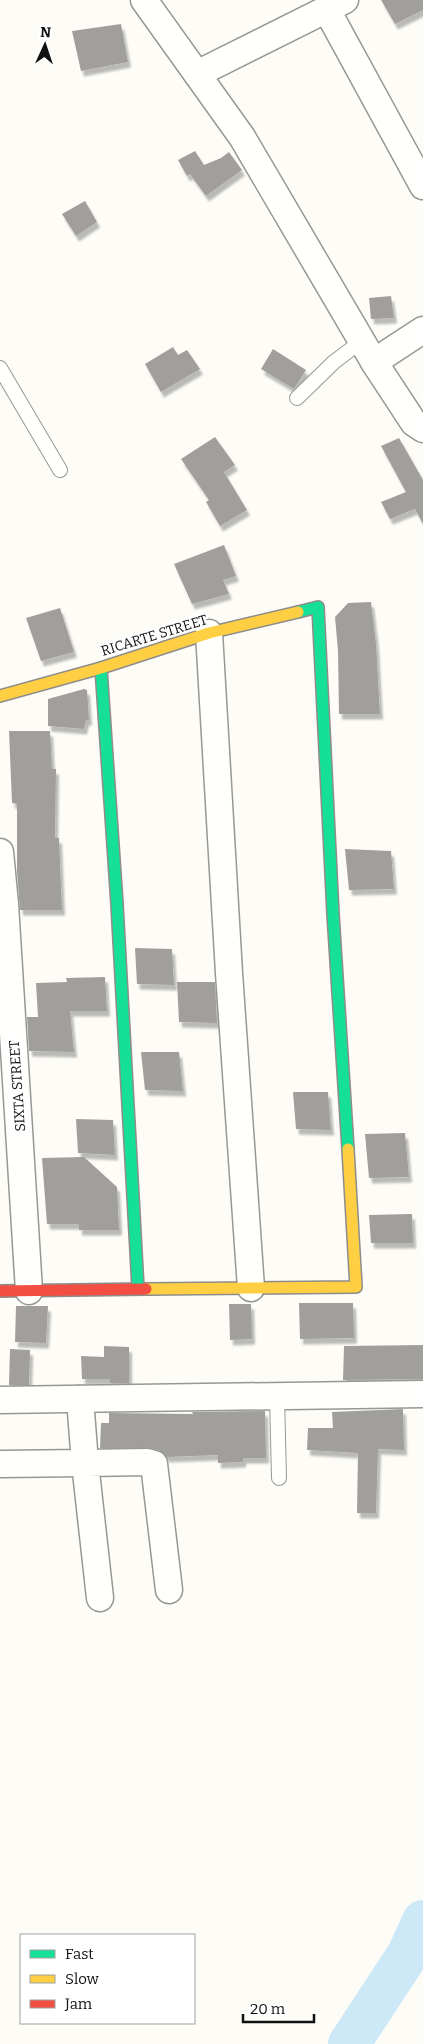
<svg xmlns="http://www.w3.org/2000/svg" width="423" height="2044" font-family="Bitter,serif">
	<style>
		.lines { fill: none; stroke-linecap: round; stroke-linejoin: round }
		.river { stroke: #cde8f7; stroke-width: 42 }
		.building { fill: #a19f9c; filter: url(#shadow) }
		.lane-casing { stroke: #979795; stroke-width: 16 }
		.street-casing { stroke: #979795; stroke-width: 29 }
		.fast-casing { stroke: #8e8d8b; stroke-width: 14 }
		.slow-casing { stroke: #8e8d8b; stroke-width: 14 }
		.jam-casing { stroke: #8e8d8b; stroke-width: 14 }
		.lane { stroke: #fffffe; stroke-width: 14 }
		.street { stroke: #fffffe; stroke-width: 26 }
		.fast { stroke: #16e098; stroke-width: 11 }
		.slow { stroke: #ffcf43; stroke-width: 11 }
		.jam { stroke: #f24e42; stroke-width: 11 }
		.labels { text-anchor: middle; stroke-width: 5; stroke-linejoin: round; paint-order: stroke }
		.street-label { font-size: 14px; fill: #111; stroke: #fff }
	</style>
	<defs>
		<filter id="shadow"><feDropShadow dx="3" dy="5.5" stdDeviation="1" flood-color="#0004"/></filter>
	</defs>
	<rect width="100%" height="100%" fill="#fdfcf7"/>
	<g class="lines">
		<polyline class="river" points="349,2044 408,1954 423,1921"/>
	</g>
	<g class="building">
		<polygon points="381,0 423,0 423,10 395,24"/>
		<polygon points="121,24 128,62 81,71 72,31"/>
		<polygon points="195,151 204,165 221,158 229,152 242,170 206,196 190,174 187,176 178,160"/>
		<polygon points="85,201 97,222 76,236 62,214"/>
		<polygon points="391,296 394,318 371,319 369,298"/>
		<polygon points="173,347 178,355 187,350 200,369 161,392 145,364"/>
		<polygon points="273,349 306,370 294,389 261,369"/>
		<polygon points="215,437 235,465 224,472 247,510 220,526 206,502 209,500 181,459"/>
		<polygon points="399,438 423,480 423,524 415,509 390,519 381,502 406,492 381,446"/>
		<polygon points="224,545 236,576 223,580 229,594 192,604 174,564"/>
		<polygon points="371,602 376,644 380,714 339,714 338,651 335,617 348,603"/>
		<polygon points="60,608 74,652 41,661 26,618"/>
		<polygon points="84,689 87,690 89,720 86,720 84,729 48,726 48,699"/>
		<polygon points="9,731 50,731 52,769 56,769 55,838 59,838 62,910 20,910 17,872 17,804 12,803"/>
		<polygon points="345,849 391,851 394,889 349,890"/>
		<polygon points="135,948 172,949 174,985 137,984"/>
		<polygon points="105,977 107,1011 70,1011 74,1052 29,1051 27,1017 38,1017 36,983 67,982 66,978"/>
		<polygon points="177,982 215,982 217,1023 179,1022"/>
		<polygon points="141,1052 179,1052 183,1091 145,1090"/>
		<polygon points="293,1092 328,1092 331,1130 296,1129"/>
		<polygon points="76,1119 113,1120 115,1155 78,1153"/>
		<polygon points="405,1133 409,1177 369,1178 365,1134"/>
		<polygon points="84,1157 117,1187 119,1230 79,1230 79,1224 47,1224 42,1158"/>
		<polygon points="412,1214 413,1243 371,1243 369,1215"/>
		<polygon points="299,1303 353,1303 354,1338 300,1339"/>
		<polygon points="229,1304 251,1304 252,1339 230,1340"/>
		<polygon points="16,1306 48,1306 46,1343 15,1342"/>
		<polygon points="423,1345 423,1379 343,1380 344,1346"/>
		<polygon points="104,1346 129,1347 129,1383 110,1383 110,1379 82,1379 81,1356 104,1357"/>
		<polygon points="10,1349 30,1350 29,1385 9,1385"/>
		<polygon points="403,1409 404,1450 378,1449 376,1513 357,1513 358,1453 307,1450 308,1428 333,1428 332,1412"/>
		<polygon points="265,1411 266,1458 243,1458 243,1462 218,1463 218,1455 167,1457 159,1450 151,1448 100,1448 101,1423 109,1423 109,1413 193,1414 192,1412"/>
	</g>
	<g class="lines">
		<g class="lane-casing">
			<g id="lane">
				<polyline points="0,368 60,470"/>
				<polyline points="297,398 334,362 363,340"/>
				<polyline points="277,1396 279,1478"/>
			</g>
		</g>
		<g class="street-casing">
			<g id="street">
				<polyline points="144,0 242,137 374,362 414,423 423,429"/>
				<polyline points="327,10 423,186"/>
				<polyline points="197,74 345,0"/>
				<polyline points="374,362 423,330"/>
				<polyline points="209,633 229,973 251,1288"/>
				<polyline points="0,852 5,904 29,1291"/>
				<polyline points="0,1400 423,1394"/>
				<polyline points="0,1464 85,1463 80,1399"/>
				<polyline points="100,1598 85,1463 147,1462 154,1464 169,1590"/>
			</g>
		</g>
		<g class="fast-casing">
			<g id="fast">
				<polyline points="298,612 318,607 333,914 348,1149"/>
				<polyline points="101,668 117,904 138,1288"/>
			</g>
		</g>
		<g class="slow-casing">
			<g id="slow">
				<polyline points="0,696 101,668 209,633 298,612"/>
				<polyline points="146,1289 356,1287 348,1149"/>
			</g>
		</g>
		<g class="jam-casing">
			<polyline id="jam" points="0,1291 146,1289"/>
		</g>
		<use href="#lane" class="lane"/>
		<use href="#street" class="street"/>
		<use href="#fast" class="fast"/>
		<use href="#slow" class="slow"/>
		<use href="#jam" class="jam"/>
	</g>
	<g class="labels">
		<g class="street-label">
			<text transform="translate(154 635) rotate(-17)" y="5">RICARTE STREET</text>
			<text transform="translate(17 1086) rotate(-94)" y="5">SIXTA STREET</text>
		</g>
	</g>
	<rect x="20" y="1934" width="175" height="90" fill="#ffffff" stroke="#a0a0a0"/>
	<rect x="30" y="1950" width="25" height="8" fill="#16e098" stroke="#a0a0a0"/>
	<text x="65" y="1959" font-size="15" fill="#111111">Fast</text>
	<rect x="30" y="1975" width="25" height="8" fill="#ffcf43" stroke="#a0a0a0"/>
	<text x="65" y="1984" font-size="15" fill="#111111">Slow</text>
	<rect x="30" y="2000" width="25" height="8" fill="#f24e42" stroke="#a0a0a0"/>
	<text x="65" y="2009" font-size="15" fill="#111111">Jam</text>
	<g transform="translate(45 45) rotate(3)" stroke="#ffffff" stroke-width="4" paint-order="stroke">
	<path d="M0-4L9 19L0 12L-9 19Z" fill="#111111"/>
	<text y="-8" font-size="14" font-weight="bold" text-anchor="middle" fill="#111111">N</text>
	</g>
	<path d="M243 2014v8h71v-8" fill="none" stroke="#111111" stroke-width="2.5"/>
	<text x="250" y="2014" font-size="15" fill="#111111" stroke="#ffffff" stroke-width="4" paint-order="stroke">20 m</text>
</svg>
